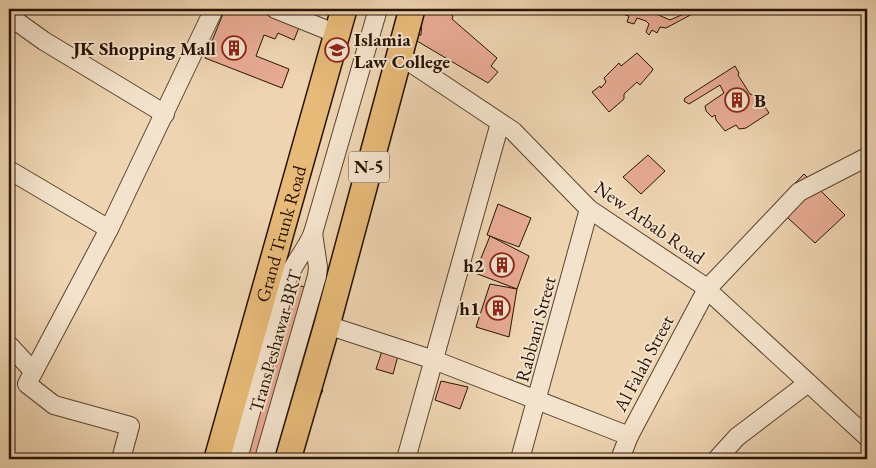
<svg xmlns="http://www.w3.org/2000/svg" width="876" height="468" font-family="'EB Garamond',serif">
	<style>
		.building { fill: #e8ab94; stroke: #271304 }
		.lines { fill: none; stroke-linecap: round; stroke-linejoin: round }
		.minor-casing { stroke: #59432f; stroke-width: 20 }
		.highway-casing { stroke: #271304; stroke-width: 28 }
		.minor { stroke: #f4e3cc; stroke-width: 18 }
		.highway { stroke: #e7ba78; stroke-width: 25 }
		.labels { text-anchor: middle; stroke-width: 4; stroke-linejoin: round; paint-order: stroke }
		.shield { fill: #f4e3cc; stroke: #645140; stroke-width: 1 }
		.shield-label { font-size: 18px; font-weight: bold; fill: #271304 }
		.poi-label { font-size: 19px; font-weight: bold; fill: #271304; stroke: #f4e3cc; text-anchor: end }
		.street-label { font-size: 19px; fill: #271304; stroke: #f4e3cc }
	</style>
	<rect width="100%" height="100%" fill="#eed4b1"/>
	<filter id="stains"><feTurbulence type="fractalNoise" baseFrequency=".004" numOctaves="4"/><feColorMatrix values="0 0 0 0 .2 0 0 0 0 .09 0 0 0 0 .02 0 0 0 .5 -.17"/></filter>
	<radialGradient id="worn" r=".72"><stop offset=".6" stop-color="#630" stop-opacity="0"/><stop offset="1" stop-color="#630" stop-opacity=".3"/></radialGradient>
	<g class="building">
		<polygon points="225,9 259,9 300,25 294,40 278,33 275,39 264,35 256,56 289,69 282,88 205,58"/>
		<polygon points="430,9 445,9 453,16 452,19 497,58 491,66 498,72 488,83 417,41 418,35 421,35 422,17"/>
		<polygon points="627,9 632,12 634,9 645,9 670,20 695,9 698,11 666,28 660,27 657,33 652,30 649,35 646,32 649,24 646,21 637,18 634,24 627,22 629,16 625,15"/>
		<polygon points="637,53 653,69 652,71 640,85 637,82 624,94 624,99 609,112 592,92 600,86 601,88 606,82 604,78 619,63 621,66"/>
		<polygon points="735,66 739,73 738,75 750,94 759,98 769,113 746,128 739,129 736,125 725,131 716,120 715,115 712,117 706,111 705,106 724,93 720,85 689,104 684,101 685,98"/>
		<polygon points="648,155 665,171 641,194 623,177"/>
		<polygon points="804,174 845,215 815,243 774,205"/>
		<polygon points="498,204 531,218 519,247 487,235"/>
		<polygon points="490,236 529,256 517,289 475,273"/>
		<polygon points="290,283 308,288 283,378 323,390 318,401 278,391 259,459 242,459"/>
		<polygon points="490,284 517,289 509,337 476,327"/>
		<polygon points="383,348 399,352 393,374 376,369"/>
		<polygon points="441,381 468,387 460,409 435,400"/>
	</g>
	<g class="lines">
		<g class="minor-casing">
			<g id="minor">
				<polyline points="275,9 337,34"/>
				<polyline points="9,16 44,41 165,114"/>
				<polyline points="399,55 513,131 589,209 701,284 867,437"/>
				<polyline points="9,170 109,229"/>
				<polyline points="313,233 378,9"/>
				<polyline points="327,325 434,360 629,436"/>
				<polyline points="9,345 33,371"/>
				<polyline points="121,459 130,426 54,405 27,384 109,229 214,9"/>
				<path d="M 238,459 L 286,283 C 292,264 306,251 313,233 L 318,267 L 317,276 L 264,459"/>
				<polyline points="406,459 500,123"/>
				<polyline points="520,459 589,209"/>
				<polyline points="620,459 629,436 707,289 799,192 867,157"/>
				<polyline points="717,459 737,437 808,383"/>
			</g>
		</g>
		<g class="highway-casing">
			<g id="highway">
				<path id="s1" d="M 217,459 L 344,9"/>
				<polyline points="288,459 327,325 412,9"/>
			</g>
		</g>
		<use href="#minor" class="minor"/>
		<use href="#highway" class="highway"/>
	</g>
	<defs>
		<g id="building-ring" transform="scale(1.25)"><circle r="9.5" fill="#f4e3cc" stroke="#8f2418" stroke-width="1.5"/><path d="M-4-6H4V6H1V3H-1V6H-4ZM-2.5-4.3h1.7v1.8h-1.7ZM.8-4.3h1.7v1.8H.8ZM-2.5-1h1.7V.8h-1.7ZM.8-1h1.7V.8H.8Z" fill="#8f2418"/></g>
		<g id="university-ring" transform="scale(1.25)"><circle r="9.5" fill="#f4e3cc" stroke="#8f2418" stroke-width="1.5"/><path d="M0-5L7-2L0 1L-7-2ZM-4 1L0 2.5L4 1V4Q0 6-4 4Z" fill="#8f2418"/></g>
	</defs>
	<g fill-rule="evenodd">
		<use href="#building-ring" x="234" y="48"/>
		<use href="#university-ring" x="337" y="50"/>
		<use href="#building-ring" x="737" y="100"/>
		<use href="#building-ring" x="502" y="265"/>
		<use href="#building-ring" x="498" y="308"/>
	</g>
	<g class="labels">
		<rect class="shield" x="349" y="151.5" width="40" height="31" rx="4"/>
		<g class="shield-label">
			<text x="369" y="173">N-5</text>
		</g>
		<g class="poi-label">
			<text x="354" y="46" text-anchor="start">Islamia<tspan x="354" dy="22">Law College</tspan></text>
			<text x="216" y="55">JK Shopping Mall</text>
			<text x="754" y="107" text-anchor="start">B</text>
			<text x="484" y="272">h2</text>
			<text x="480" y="315">h1</text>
		</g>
		<g class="street-label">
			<text transform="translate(650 222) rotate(35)" y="7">New Arbab Road</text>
			<text dy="7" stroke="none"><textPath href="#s1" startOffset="234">Grand Trunk Road</textPath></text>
			<text transform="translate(535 329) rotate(-75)" y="7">Rabbani Street</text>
			<text transform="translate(275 341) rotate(-74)" y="7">TransPeshawar BRT</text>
			<text transform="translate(643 363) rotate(-62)" y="7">Al Falah Street</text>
		</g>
	</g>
	<rect width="876" height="468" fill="none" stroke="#eed4b1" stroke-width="30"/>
	<rect x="10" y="10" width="856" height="448" fill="none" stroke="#271304" stroke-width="2.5"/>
	<rect x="15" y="15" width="846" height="438" fill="none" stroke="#271304"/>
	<rect width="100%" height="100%" filter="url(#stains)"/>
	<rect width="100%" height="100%" fill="url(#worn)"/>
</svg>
